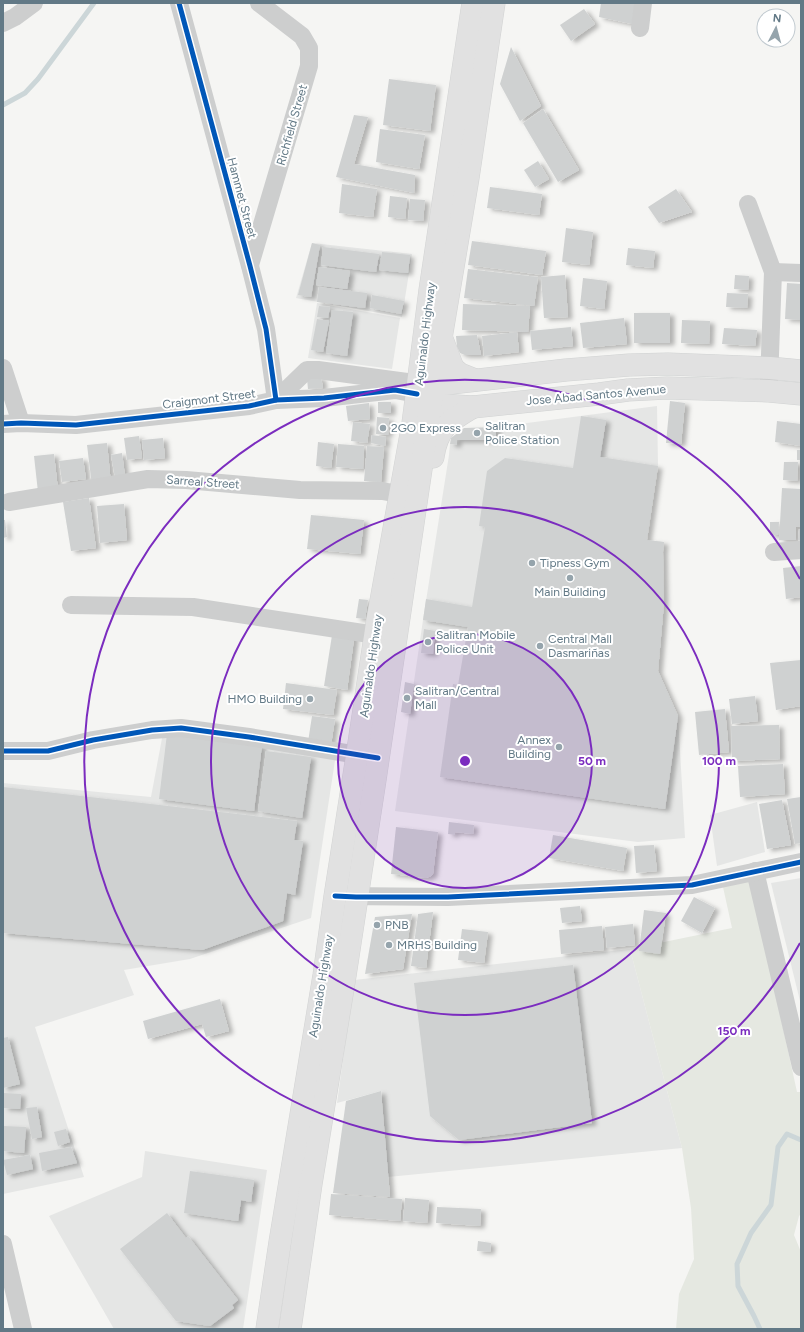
<svg xmlns="http://www.w3.org/2000/svg" width="804" height="1332" font-family="Figtree,sans-serif">
	<style>
		.built { fill: #e5e6e5 }
		.green { fill: #e5e8e1 }
		.lines { fill: none; stroke-linecap: round; stroke-linejoin: round }
		.stream { stroke: #ccd6d8; stroke-width: 5 }
		.building { fill: #cfd1d1; filter: url(#shadow) }
		.secondary-casing { stroke: #d1d3d3; stroke-width: 23 }
		.trunk-casing { stroke: #d2d3d3; stroke-width: 23 }
		.minor { stroke: #cdcece; stroke-width: 18 }
		.secondary { stroke: #e1e1e1; stroke-width: 22 }
		.trunk { stroke: #e1e1e1; stroke-width: 22 }
		.cycleway-casing { stroke: #fff; stroke-width: 8 }
		.cycleway { stroke: #0057b8; stroke-width: 5 }
		.ring { fill: none; stroke: #7b2cbf; stroke-width: 2 }
		.poi-dot { fill: #95a4ac; stroke: #fff; stroke-width: 1.5 }
		.labels { text-anchor: middle; stroke-width: 4; stroke-linejoin: round; paint-order: stroke }
		.street-label { font-size: 12px; fill: #627986; stroke: #fff }
		.poi-label { font-size: 12px; fill: #627986; stroke: #fff; text-anchor: start }
		.centre { fill: #7b2cbf; stroke: #fff; stroke-width: 2 }
		.ring-label { font-size: 12px; text-anchor: middle; font-weight: bold; fill: #7b2cbf; stroke: #fff; stroke-width: 4; stroke-linejoin: round; paint-order: stroke }
	</style>
	<defs>
		<filter id="shadow"><feDropShadow dx="4.5" dy="2.5" stdDeviation="2" flood-color="#0004"/></filter>
	</defs>
	<rect width="100%" height="100%" fill="#f5f5f3"/>
	<g class="built">
		<polygon points="312,243 412,254 402,317 296,298"/>
		<polygon points="317,303 400,318 392,369 308,358"/>
		<polygon points="657,406 658,466 647,540 664,542 663,552 664,603 658,671 678,716 685,838 638,842 395,811 423,620 449,455 450,444 457,445 457,440 496,440 496,427"/>
		<polygon points="163,733 336,754 311,918 190,959 124,970 134,995 35,1027 84,1177 3,1194 3,783 151,797"/>
		<polygon points="757,802 765,852 717,866 710,815"/>
		<polygon points="801,878 801,1005 771,883"/>
		<polygon points="630,949 682,1148 388,1177 381,1091 337,1103 354,980"/>
		<polygon points="145,1151 267,1170 243,1329 114,1329 49,1216 142,1177"/>
	</g>
	<polygon class="green" points="751,881 797,1092 801,1092 801,1214 799,1216 794,1235 801,1252 801,1329 676,1329 679,1294 694,1259 691,1208 682,1148 630,949 732,928 723,887"/>
	<g class="lines">
		<g class="stream">
			<polyline points="3,105 25,93 38,79 94,3"/>
			<polyline points="760,1329 754,1316 738,1286 737,1264 751,1233 771,1205 778,1147 787,1134 801,1140"/>
		</g>
	</g>
	<g class="building">
		<polygon points="601,3 636,3 632,24 599,17"/>
		<polygon points="584,9 595,24 571,41 560,25"/>
		<polygon points="511,47 541,106 520,121 500,84"/>
		<polygon points="389,79 436,85 430,131 383,125"/>
		<polygon points="543,109 579,170 558,182 523,123"/>
		<polygon points="354,115 368,117 354,164 415,175 414,193 336,177"/>
		<polygon points="380,129 425,135 419,169 376,162"/>
		<polygon points="538,161 549,179 535,187 524,170"/>
		<polygon points="342,184 377,189 373,217 339,213"/>
		<polygon points="490,187 542,194 539,215 487,208"/>
		<polygon points="676,189 692,212 659,223 648,207"/>
		<polygon points="390,196 407,198 405,219 388,217"/>
		<polygon points="410,199 425,200 423,221 408,220"/>
		<polygon points="566,228 593,232 589,265 562,262"/>
		<polygon points="472,241 546,251 542,275 468,265"/>
		<polygon points="312,243 320,245 311,297 298,295"/>
		<polygon points="323,247 379,254 376,272 321,265"/>
		<polygon points="628,248 655,251 653,268 626,265"/>
		<polygon points="382,252 410,255 408,273 379,270"/>
		<polygon points="319,267 350,271 347,289 316,285"/>
		<polygon points="468,269 538,277 534,306 464,298"/>
		<polygon points="565,275 568,317 544,318 541,277"/>
		<polygon points="735,275 749,276 748,290 734,289"/>
		<polygon points="583,278 607,281 604,309 580,306"/>
		<polygon points="787,283 801,284 801,320 785,319"/>
		<polygon points="319,287 367,293 365,308 317,302"/>
		<polygon points="727,293 748,294 747,308 726,307"/>
		<polygon points="372,295 404,301 401,314 370,308"/>
		<polygon points="463,304 530,306 528,332 462,330"/>
		<polygon points="319,306 330,307 328,318 317,317"/>
		<polygon points="332,310 353,312 347,356 326,353"/>
		<rect x="634" y="313" width="36" height="30"/>
		<polygon points="624,318 627,344 583,348 580,323"/>
		<polygon points="317,319 329,321 323,352 311,350"/>
		<polygon points="682,320 710,321 709,344 681,343"/>
		<polygon points="571,327 573,346 532,350 530,331"/>
		<polygon points="724,328 757,330 755,346 722,344"/>
		<polygon points="517,332 519,352 484,356 482,336"/>
		<polygon points="477,335 481,355 465,355 460,353 457,347 456,336"/>
		<polygon points="321,377 323,388 308,389 307,379"/>
		<polygon points="670,401 685,403 681,444 666,443"/>
		<rect x="378" y="402" width="13" height="11"/>
		<polygon points="369,403 370,419 348,421 346,406"/>
		<polygon points="581,416 606,420 600,457 658,466 647,540 664,542 663,552 664,603 658,671 678,716 665,809 440,777 453,684 458,685 468,627 423,620 426,599 472,607 485,527 479,526 487,471 505,458 573,468"/>
		<polygon points="377,417 389,418 388,435 376,434"/>
		<polygon points="777,421 801,424 801,446 775,442"/>
		<polygon points="353,422 370,424 367,443 351,441"/>
		<polygon points="496,427 496,440 457,440 457,445 450,444 451,438 464,428"/>
		<polygon points="372,435 386,437 385,446 371,443"/>
		<polygon points="139,436 142,458 127,460 124,438"/>
		<polygon points="163,438 165,458 144,460 142,440"/>
		<polygon points="318,442 334,444 331,468 316,466"/>
		<polygon points="107,443 111,484 92,486 87,445"/>
		<polygon points="338,444 364,446 363,469 336,467"/>
		<polygon points="367,446 384,447 381,482 364,481"/>
		<rect x="797" y="450" width="4" height="10"/>
		<polygon points="122,453 125,476 115,478 111,455"/>
		<polygon points="54,454 58,490 38,492 34,456"/>
		<polygon points="83,458 86,479 62,482 59,461"/>
		<polygon points="784,462 798,462 797,481 783,480"/>
		<polygon points="782,488 801,489 801,527 796,527 796,540 779,540"/>
		<polygon points="89,498 96,548 71,551 63,502"/>
		<polygon points="124,504 127,540 100,543 97,506"/>
		<polygon points="311,515 364,520 360,554 307,549"/>
		<polygon points="3,520 5,520 7,537 3,538"/>
		<polygon points="770,522 779,522 778,535 770,535"/>
		<polygon points="799,529 801,529 801,541 798,540"/>
		<polygon points="801,566 801,597 786,599 783,568"/>
		<polygon points="359,599 368,600 365,619 356,618"/>
		<polygon points="333,629 355,632 347,690 324,686"/>
		<polygon points="424,629 435,631 433,654 421,653"/>
		<polygon points="801,660 801,706 776,710 770,663"/>
		<polygon points="405,682 414,684 410,714 401,712"/>
		<polygon points="286,683 337,690 333,715 283,709"/>
		<polygon points="755,696 758,721 732,724 729,699"/>
		<polygon points="725,709 729,752 699,755 695,712"/>
		<polygon points="312,716 335,719 331,745 308,742"/>
		<polygon points="779,725 780,759 732,761 731,726"/>
		<polygon points="167,734 262,745 254,811 159,799"/>
		<polygon points="266,751 311,757 302,818 258,811"/>
		<polygon points="783,764 785,794 740,797 738,766"/>
		<polygon points="3,787 297,821 294,840 303,841 295,895 287,893 283,921 202,950 3,933"/>
		<polygon points="801,797 801,843 795,844 787,799"/>
		<polygon points="782,800 791,845 767,849 759,804"/>
		<polygon points="449,822 474,825 473,834 455,832 455,835 448,834"/>
		<polygon points="396,827 438,832 433,874 431,876 426,878 391,874"/>
		<polygon points="553,835 627,848 623,871 549,858"/>
		<polygon points="654,845 657,871 636,873 634,846"/>
		<polygon points="694,897 715,908 702,933 681,921"/>
		<polygon points="580,906 582,921 562,923 560,908"/>
		<polygon points="644,910 666,913 660,954 639,951"/>
		<polygon points="433,912 426,968 411,966 418,914"/>
		<polygon points="412,914 403,969 365,974 375,917"/>
		<polygon points="633,924 635,945 607,948 605,927"/>
		<polygon points="602,926 604,950 561,954 559,930"/>
		<polygon points="462,929 488,932 484,963 458,960"/>
		<polygon points="573,965 592,1123 459,1140 430,1116 414,983"/>
		<polygon points="220,999 229,1031 206,1037 202,1024 148,1039 143,1021"/>
		<polygon points="8,1037 20,1084 3,1088 3,1038"/>
		<polygon points="381,1091 390,1197 333,1193 346,1101"/>
		<polygon points="4,1093 21,1094 20,1109 4,1108"/>
		<polygon points="37,1107 42,1137 32,1139 26,1108"/>
		<polygon points="3,1126 26,1127 24,1153 3,1151"/>
		<polygon points="66,1129 70,1142 58,1146 54,1132"/>
		<polygon points="71,1147 77,1163 42,1171 39,1153"/>
		<polygon points="30,1155 33,1169 7,1175 3,1160"/>
		<polygon points="190,1171 254,1180 251,1202 241,1200 238,1221 184,1213"/>
		<polygon points="331,1194 402,1199 400,1221 329,1215"/>
		<polygon points="405,1198 429,1200 427,1223 403,1221"/>
		<polygon points="437,1207 481,1209 480,1226 436,1223"/>
		<polygon points="167,1213 186,1238 188,1236 238,1300 232,1305 234,1308 210,1326 176,1321 120,1249"/>
		<polygon points="478,1241 491,1243 490,1252 477,1251"/>
	</g>
	<g class="lines">
		<g class="secondary-casing">
			<g id="secondary">
				<polyline points="419,383 434,385 566,370 629,365 668,364 770,368 801,371"/>
				<polyline points="417,394 432,402 441,405 473,407 599,394 628,390 667,388 769,391 801,394"/>
			</g>
		</g>
		<g class="trunk-casing">
			<g id="trunk">
				<polyline points="442,339 453,368 460,374 475,380"/>
				<path d="M 433,457 C 437,428 449,421 473,407"/>
				<polyline points="267,1329 280,1242 324,975 335,896 357,756 377,623 413,423 430,290 473,3"/>
				<polyline points="290,1329 311,1184 345,976 375,780 436,368 468,178 494,3"/>
			</g>
		</g>
		<g class="minor">
			<polyline points="179,3 250,266 266,329 276,400"/>
			<polyline points="3,23 15,17 34,3"/>
			<polyline points="640,28 643,3"/>
			<polyline points="748,204 773,272 769,382"/>
			<polyline points="250,265 309,66 309,48 302,36 259,3"/>
			<polyline points="773,272 801,273"/>
			<polyline points="3,368 21,423"/>
			<polyline points="276,400 307,370 318,370 407,382"/>
			<polyline points="3,424 21,423 76,425 249,406 276,400 324,398 395,390 417,394"/>
			<polyline points="9,502 148,479 186,480 300,490 382,491 399,494"/>
			<polyline points="774,552 801,550"/>
			<polyline points="71,605 193,607 376,635"/>
			<polyline points="3,751 48,751 93,740 152,730 181,728 249,737 370,757"/>
			<polyline points="755,871 801,1067"/>
			<polyline points="344,896 448,897 692,885 801,862"/>
			<polyline points="3,1244 23,1329"/>
		</g>
		<use href="#secondary" class="secondary"/>
		<use href="#trunk" class="trunk"/>
		<g class="cycleway-casing">
			<g id="cycleway">
				<polyline points="179,3 250,266 266,329 276,400"/>
				<polyline points="3,424 21,423 76,425 249,406 276,400 324,398 395,390 417,394"/>
				<polyline points="3,751 48,751 93,740 152,730 181,728 249,737 378,758"/>
				<polyline points="335,896 356,897 448,897 692,885 801,862"/>
			</g>
		</g>
		<use href="#cycleway" class="cycleway"/>
	</g>
	<circle cx="465" cy="761" r="127" fill="#7b2cbf" fill-opacity=".12"/>
	<g class="ring">
		<circle cx="465" cy="761" r="127"/>
		<circle cx="465" cy="761" r="254"/>
		<path d="M800 943A381 381 0 1 1 800 579"/>
	</g>
	<g class="poi-dot">
		<circle cx="383" cy="428" r="4"/>
		<circle cx="477" cy="433" r="4"/>
		<circle cx="532" cy="563" r="4"/>
		<circle cx="570" cy="578" r="4"/>
		<circle cx="428" cy="642" r="4"/>
		<circle cx="540" cy="646" r="4"/>
		<circle cx="407" cy="698" r="4"/>
		<circle cx="310" cy="699" r="4"/>
		<circle cx="559" cy="747" r="4"/>
		<circle cx="377" cy="925" r="4"/>
		<circle cx="389" cy="945" r="4"/>
	</g>
	<g class="labels">
		<g class="street-label">
			<text transform="translate(292 125) rotate(-74)" y="4">Richfield Street</text>
			<text transform="translate(242 198) rotate(75)" y="4">Hammet Street</text>
			<text transform="translate(425 334) rotate(-83)" y="4">Aguinaldo Highway</text>
			<text transform="translate(596 395) rotate(-5)" y="4">Jose Abad Santos Avenue</text>
			<text transform="translate(209 399) rotate(-7)" y="4">Craigmont Street</text>
			<text transform="translate(203 482) rotate(4)" y="4">Sarreal Street</text>
			<text transform="translate(371 666) rotate(-82)" y="4">Aguinaldo Highway</text>
			<text transform="translate(321 986) rotate(-81)" y="4">Aguinaldo Highway</text>
		</g>
		<g class="poi-label">
			<text x="485" y="430">Salitran<tspan x="485" dy="14">Police Station</tspan></text>
			<text x="391" y="432">2GO Express</text>
			<text x="540" y="567">Tipness Gym</text>
			<text x="570" y="596" text-anchor="middle">Main Building</text>
			<text x="436" y="639">Salitran Mobile<tspan x="436" dy="14">Police Unit</tspan></text>
			<text x="548" y="643">Central Mall<tspan x="548" dy="14">Dasmariñas</tspan></text>
			<text x="415" y="695">Salitran/Central<tspan x="415" dy="14">Mall</tspan></text>
			<text x="302" y="703" text-anchor="end">HMO Building</text>
			<text x="551" y="744" text-anchor="end">Annex<tspan x="551" dy="14">Building</tspan></text>
			<text x="385" y="929">PNB</text>
			<text x="397" y="949">MRHS Building</text>
		</g>
	</g>
	<circle cx="465" cy="761" r="6" class="centre"/>
	<g class="ring-label">
		<text x="592" y="765">50 m</text>
		<text x="719" y="765">100 m</text>
		<text x="734" y="1035">150 m</text>
	</g>
	<rect width="804" height="1332" fill="none" stroke="#627986" stroke-width="8"/>
	<g transform="translate(776 28) rotate(6)"><circle r="19" fill="#ffffff" stroke="#c0c9cf"/>
	<path d="M0-3L7 15L0 10L-7 15Z" fill="#95a4ac"/>
	<text y="-6" font-size="11" font-weight="bold" text-anchor="middle" fill="#627986">N</text>
	</g>
</svg>
